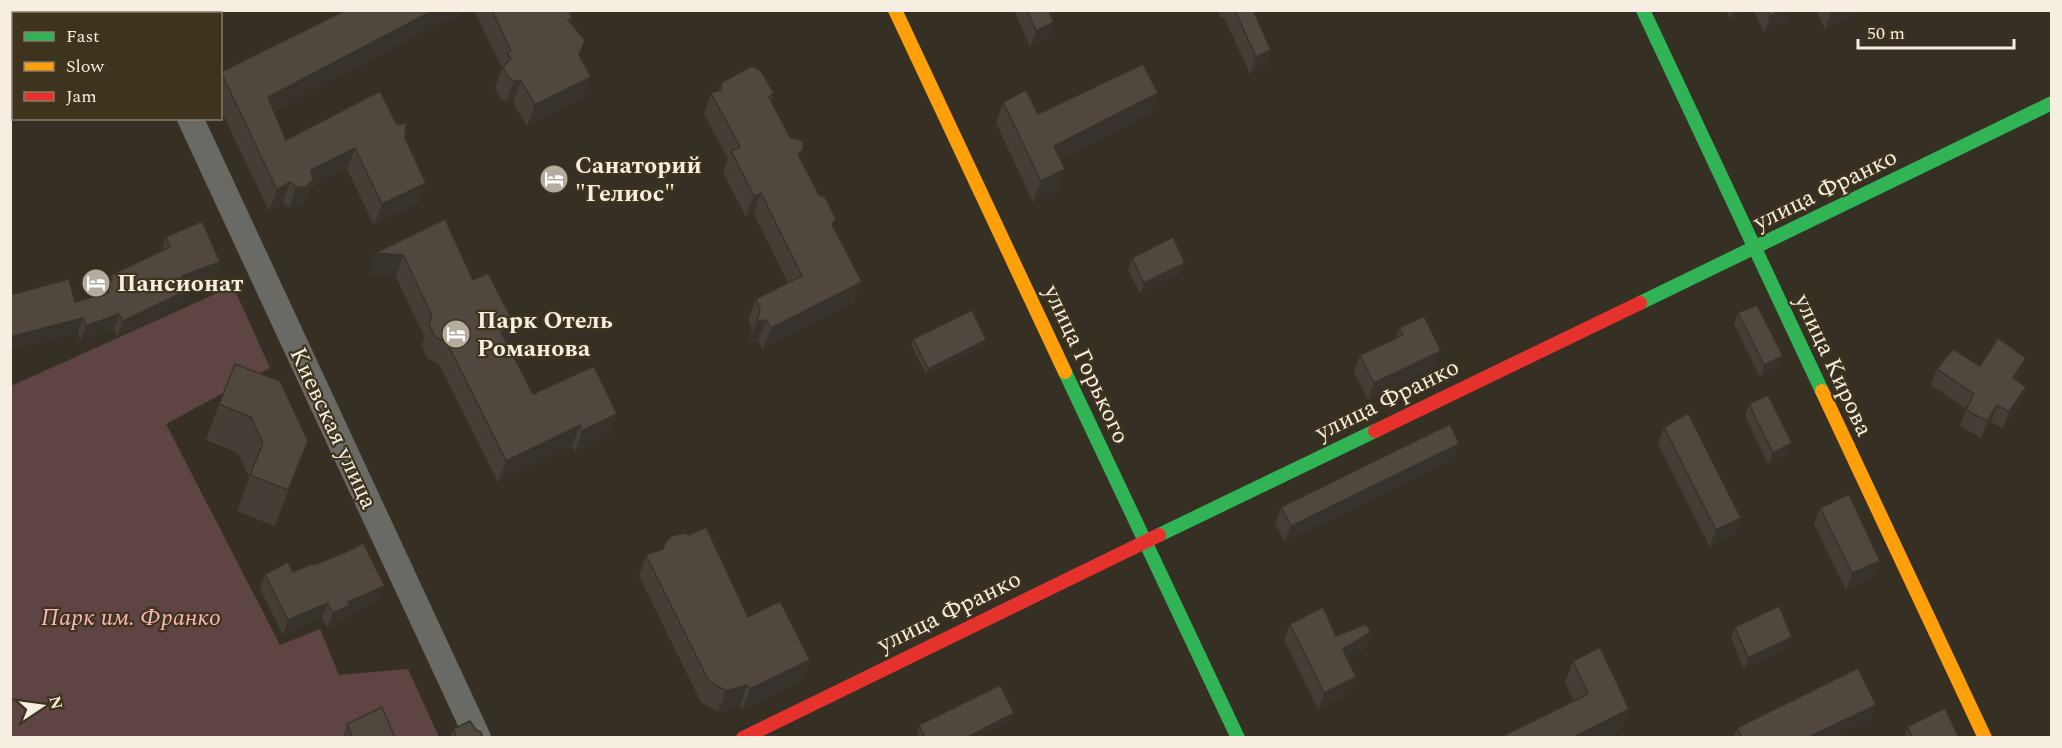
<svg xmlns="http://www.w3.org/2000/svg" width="2062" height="748" font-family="Spectral,serif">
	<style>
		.green { fill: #5e4544 }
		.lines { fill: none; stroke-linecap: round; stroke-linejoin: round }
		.street { stroke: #6a6a65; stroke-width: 26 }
		.fast { stroke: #30b455; stroke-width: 14 }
		.slow { stroke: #ff9f0a; stroke-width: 14 }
		.jam { stroke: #e5322d; stroke-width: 14 }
		.wall { fill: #453e36 }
		.shaded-wall { fill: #38322c }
		.building { fill: #50483f; stroke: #38322c; stroke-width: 1.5 }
		.labels { text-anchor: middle; stroke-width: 4.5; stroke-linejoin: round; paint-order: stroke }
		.poi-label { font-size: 24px; font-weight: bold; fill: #f6efe1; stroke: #3e331c; text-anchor: start }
		.street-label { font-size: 24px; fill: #f6efe1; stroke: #3e331c }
		.park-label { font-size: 24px; font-style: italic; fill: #fbb4b7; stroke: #3e331c }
	</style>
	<rect width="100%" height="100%" fill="#363024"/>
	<polygon class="green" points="233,286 270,368 166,424 280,645 320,629 339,675 408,669 439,737 11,738 11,386"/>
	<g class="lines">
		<g class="street">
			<polyline points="140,10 141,14"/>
			<polyline points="190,118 478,738"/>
		</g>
		<g class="fast">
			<polyline points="1643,10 1822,391"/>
			<polyline points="1640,303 2052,103"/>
			<polyline points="1065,372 1238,738"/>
			<polyline points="1159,535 1375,431"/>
		</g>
		<g class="slow">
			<polyline points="895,10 1065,372"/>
			<polyline points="1822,391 1985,738"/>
		</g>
		<g class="jam">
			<polyline points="1375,431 1640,303"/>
			<polyline points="743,738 1159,535"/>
		</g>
	</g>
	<g class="wall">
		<polygon points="346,10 470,10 428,30 274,111 286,140 405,138 426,183 418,204 374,225 347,169 310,188 305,201 299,208 289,208 283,203 269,211 220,108 220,75 221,72"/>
		<polygon points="474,10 568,10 572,18 570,22 580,55 583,98 527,126 513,102 506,102 500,98 495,88 502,68"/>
		<polygon points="1014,10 1055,10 1052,19 1048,39 1030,47"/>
		<polygon points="1218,10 1253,10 1265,67 1250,74 1225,19 1220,17"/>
		<polygon points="1726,10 1746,10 1730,19"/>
		<polygon points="1753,10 1789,10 1785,22 1764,33"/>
		<polygon points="1816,10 1863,10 1825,29"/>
		<polygon points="721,83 774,93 771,101 790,137 803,150 800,159 833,226 854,303 763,349 758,341 749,342 752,330 748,320 756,299 788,283 754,214 746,217 723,172 728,159 704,114 711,93 718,91"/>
		<polygon points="1158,93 1150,114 1060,160 1057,191 1033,202 996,123 1003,102 1038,114"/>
		<polygon points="445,219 473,280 533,394 617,414 609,435 575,452 572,446 498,482 439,364 427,358 422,346 424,336 396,277 368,274"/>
		<polygon points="166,237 220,262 215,277 187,287 188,290 183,305 117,336 114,329 80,341 78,333 75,302 100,294 104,283 108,281 111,275 161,251"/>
		<polygon points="1132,258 1185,263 1181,274 1140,294 1128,269"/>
		<polygon points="1738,313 1778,367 1760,377 1734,324"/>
		<polygon points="1399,328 1435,367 1368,400 1354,372 1360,355 1395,339"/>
		<polygon points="913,339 984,345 926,374 911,345"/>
		<polygon points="1980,366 2020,375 2017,380 2026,387 2020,403 2003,429 1991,422 1981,438 1960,426 1966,409 1931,385 1937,369"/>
		<polygon points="219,404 308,441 275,526 237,511 249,478 238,453 206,440"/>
		<polygon points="1749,404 1788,454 1768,464 1745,416"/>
		<polygon points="1664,427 1735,535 1710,547 1658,443"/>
		<polygon points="1453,460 1285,542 1275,523 1281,507"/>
		<polygon points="1820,508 1874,577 1846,590 1814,524"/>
		<polygon points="663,549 748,617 810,660 802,681 742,710 740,706 718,712 701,702 639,576 646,555"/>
		<polygon points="293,572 379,601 346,616 344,621 327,628 322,618 283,635 260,589 265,574"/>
		<polygon points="1290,624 1336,636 1371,632 1365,649 1347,659 1356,677 1350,693 1318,709 1284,640"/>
		<polygon points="1735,627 1792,637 1788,648 1744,669 1731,638"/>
		<polygon points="1573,661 1629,709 1621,730 1607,738 1499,738 1574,701 1565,682"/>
		<polygon points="1876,705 1870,720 1833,738 1733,738 1737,728"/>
		<polygon points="1014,713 1012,719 975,738 920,738 917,731 919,725"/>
		<polygon points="347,724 395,738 342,738"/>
		<polygon points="1907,727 1959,738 1904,738"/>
		<polygon points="453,729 476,730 483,738 450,738"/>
	</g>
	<g class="shaded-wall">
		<polygon points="10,10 19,10 10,15"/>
		<polygon points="434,10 470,10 428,30 260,118 268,97"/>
		<polygon points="1051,10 1055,10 1051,23 1054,22 1048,39 1030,47 1036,31 1049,12"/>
		<polygon points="1733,10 1746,10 1730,19"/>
		<polygon points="1781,10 1789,10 1785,22 1764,33 1770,16"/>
		<polygon points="1836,10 1863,10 1825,29 1831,13"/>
		<polygon points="1271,50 1265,67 1250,74 1256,57"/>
		<polygon points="591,77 583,98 527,126 535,105"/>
		<polygon points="514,81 521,81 513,102 506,102"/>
		<polygon points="1158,93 1150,114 1046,167 1054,146"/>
		<polygon points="355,148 347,169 310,188 305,201 299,208 289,208 296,187 311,170"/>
		<polygon points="803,150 796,171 798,154"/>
		<polygon points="1065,169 1057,191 1033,202 1041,181"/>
		<polygon points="290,182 283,203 269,211 277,190"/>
		<polygon points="426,183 418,204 374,225 382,204"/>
		<polygon points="761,193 754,214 746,217 754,196"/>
		<polygon points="375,253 403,255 396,277 368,274"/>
		<polygon points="220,262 215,277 177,291 182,276"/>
		<polygon points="1185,263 1181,274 1140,294 1144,283"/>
		<polygon points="862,282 854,303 763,349 771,328"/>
		<polygon points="188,290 183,305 117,336 123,321"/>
		<polygon points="119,314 114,329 80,341 86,326"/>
		<polygon points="83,318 78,333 10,351 10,337"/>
		<polygon points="766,320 758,341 749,342 757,321"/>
		<polygon points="515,325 507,346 501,332"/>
		<polygon points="986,340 984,345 926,374 928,369"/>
		<polygon points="1441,351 1435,367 1368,400 1374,383"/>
		<polygon points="1783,356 1778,367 1760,377 1764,365"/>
		<polygon points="2026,358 2020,375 2007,395 2013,378"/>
		<polygon points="2026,387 2020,403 2003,429 2009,412"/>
		<polygon points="1997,405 1991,422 1981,438 1987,421"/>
		<polygon points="617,414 609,435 575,452 582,431"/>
		<polygon points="580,425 572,446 498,482 506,461"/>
		<polygon points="308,441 294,477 275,526 288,490"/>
		<polygon points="1792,443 1788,454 1768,464 1773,453"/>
		<polygon points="1459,444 1453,460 1285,542 1291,526"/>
		<polygon points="1741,518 1735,535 1710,547 1716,530"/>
		<polygon points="1880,561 1874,577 1846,590 1852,573"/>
		<polygon points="385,586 379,601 346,616 344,621 327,628 333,613 348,602"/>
		<polygon points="328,603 322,618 283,635 288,620"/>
		<polygon points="1371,632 1365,649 1337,665 1343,649"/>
		<polygon points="1792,637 1788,648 1744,669 1748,658"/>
		<polygon points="810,660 802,681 742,710 750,689"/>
		<polygon points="1356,677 1350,693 1318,709 1324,693"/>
		<polygon points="747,685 740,706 718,712 726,691"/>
		<polygon points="1876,705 1870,720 1833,738 1810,738 1811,736"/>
		<polygon points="1629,709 1621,730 1607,738 1572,738"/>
		<polygon points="1014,713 1012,719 975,738 966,738"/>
	</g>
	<g class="building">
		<polygon points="346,10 434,10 268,97 286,140 380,91 397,125 406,123 405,138 426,183 382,204 355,148 311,170 313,180 306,187 296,187 290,182 277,190 221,72"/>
		<polygon points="492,10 568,10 572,18 568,20 585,40 579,55 591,77 535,105 521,81 514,81 507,76 503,67 511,59 507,53 511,51"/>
		<polygon points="1027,10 1051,10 1049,12 1054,22 1036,31"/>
		<polygon points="1235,10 1253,10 1271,50 1256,57"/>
		<polygon points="1767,10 1781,10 1770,16"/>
		<polygon points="1143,64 1158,93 1054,146 1065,169 1041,181 1003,102 1026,90 1038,114"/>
		<polygon points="752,66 761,71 774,93 769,97 790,137 803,141 803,150 798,154 819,195 825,197 836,219 832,224 862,282 771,328 766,320 757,321 760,309 756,299 802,276 761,193 754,196 731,151 740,147 711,93 721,90 721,83"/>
		<polygon points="445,219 473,280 488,273 515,325 501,332 533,394 594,366 617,414 582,431 580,425 506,461 447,343 435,337 429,324 432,315 403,255 375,253"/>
		<polygon points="202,221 220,262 182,276 188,290 123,321 119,314 86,326 83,318 10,337 10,295 69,279 75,302 109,292 104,283 112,280 111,275 170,247 166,237"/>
		<polygon points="1173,237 1185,263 1144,283 1132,258"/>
		<polygon points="1757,305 1783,356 1764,365 1738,313"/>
		<polygon points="972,310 986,340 928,369 913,339"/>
		<polygon points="1424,316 1441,351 1374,383 1360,355 1403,335 1399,328"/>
		<polygon points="1998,338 2026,358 2013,378 2026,387 2009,412 1997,405 1987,421 1966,410 1974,394 1937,369 1953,349 1980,366"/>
		<polygon points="235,364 280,381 308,441 288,490 250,475 263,443 251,417 219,404"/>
		<polygon points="1768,395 1792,443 1773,453 1749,404"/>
		<polygon points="1688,413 1741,518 1716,530 1664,427"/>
		<polygon points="1450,424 1459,444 1291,526 1281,507"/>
		<polygon points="1849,494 1880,561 1852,573 1820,508"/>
		<polygon points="706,527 748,617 780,601 810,660 750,689 747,685 726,691 709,681 646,555 663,549 666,541 672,536 684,533 689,535"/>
		<polygon points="363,543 385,586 348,602 350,605 333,613 328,603 288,620 265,574 288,562 293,572 311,564 314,565 346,552"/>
		<polygon points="1779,606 1792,637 1748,658 1735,627"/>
		<polygon points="1323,607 1336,636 1366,624 1371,632 1343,649 1356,677 1324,693 1290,624"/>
		<polygon points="1600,647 1629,709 1572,738 1499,738 1588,694 1573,661"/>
		<polygon points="1858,668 1876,705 1811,736 1811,738 1742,738 1737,728"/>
		<polygon points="1000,685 1014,713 966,738 925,738 919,725"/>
		<polygon points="382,707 395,738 353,738 347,724"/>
		<polygon points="1945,708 1959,738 1913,738 1907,727"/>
		<polygon points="470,721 476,730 481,732 483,738 457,738 453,729"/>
	</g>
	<defs>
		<g id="hotel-disc" transform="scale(1.5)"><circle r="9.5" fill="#b3ac9f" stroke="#3e331c"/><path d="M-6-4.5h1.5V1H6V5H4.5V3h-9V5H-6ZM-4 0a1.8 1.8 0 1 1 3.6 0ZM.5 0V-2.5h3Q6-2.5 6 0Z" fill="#fff"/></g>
	</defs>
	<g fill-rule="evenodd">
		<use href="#hotel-disc" x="554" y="179"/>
		<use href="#hotel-disc" x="96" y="283"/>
		<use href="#hotel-disc" x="456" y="334"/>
	</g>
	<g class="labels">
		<g class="poi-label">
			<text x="575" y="173">Санаторий<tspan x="575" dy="28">"Гелиос"</tspan></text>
			<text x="117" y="291">Пансионат</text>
			<text x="477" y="328">Парк Отель<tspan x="477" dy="28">Романова</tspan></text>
		</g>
		<g class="street-label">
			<text transform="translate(1825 189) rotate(-26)" y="8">улица Франко</text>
			<text transform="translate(1087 364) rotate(65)" y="8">улица Горького</text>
			<text transform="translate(1834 365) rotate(65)" y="8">улица Кирова</text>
			<text transform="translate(1387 399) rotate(-26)" y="8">улица Франко</text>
			<text transform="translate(334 428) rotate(65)" y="8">Киевская улица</text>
			<text transform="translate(949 611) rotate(-26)" y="8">улица Франко</text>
		</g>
		<g class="park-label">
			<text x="131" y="625">Парк им. Франко</text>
		</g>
	</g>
	<rect width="2062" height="748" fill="none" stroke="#f6efe1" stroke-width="24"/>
	<rect x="12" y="12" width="210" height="108" fill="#3e331c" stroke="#887e6b" stroke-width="1.5"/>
	<rect x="24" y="32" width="30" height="9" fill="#30b455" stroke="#887e6b" stroke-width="1.5"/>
	<text x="66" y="42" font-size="18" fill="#f6efe1">Fast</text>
	<rect x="24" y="62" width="30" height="9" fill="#ff9f0a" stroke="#887e6b" stroke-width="1.5"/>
	<text x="66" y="72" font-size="18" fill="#f6efe1">Slow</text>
	<rect x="24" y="92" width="30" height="9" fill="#e5322d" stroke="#887e6b" stroke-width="1.5"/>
	<text x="66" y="102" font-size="18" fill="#f6efe1">Jam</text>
	<g transform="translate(42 706) rotate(77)" stroke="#3e331c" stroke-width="4.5" paint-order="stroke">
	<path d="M0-4.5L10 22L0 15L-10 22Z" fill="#f6efe1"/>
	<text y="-9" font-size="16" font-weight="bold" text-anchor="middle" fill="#f6efe1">N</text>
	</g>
	<path d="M1858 39v9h156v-9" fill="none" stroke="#f6efe1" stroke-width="3"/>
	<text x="1867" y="39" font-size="18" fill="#f6efe1" stroke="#3e331c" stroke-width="4.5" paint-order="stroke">50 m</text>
</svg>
